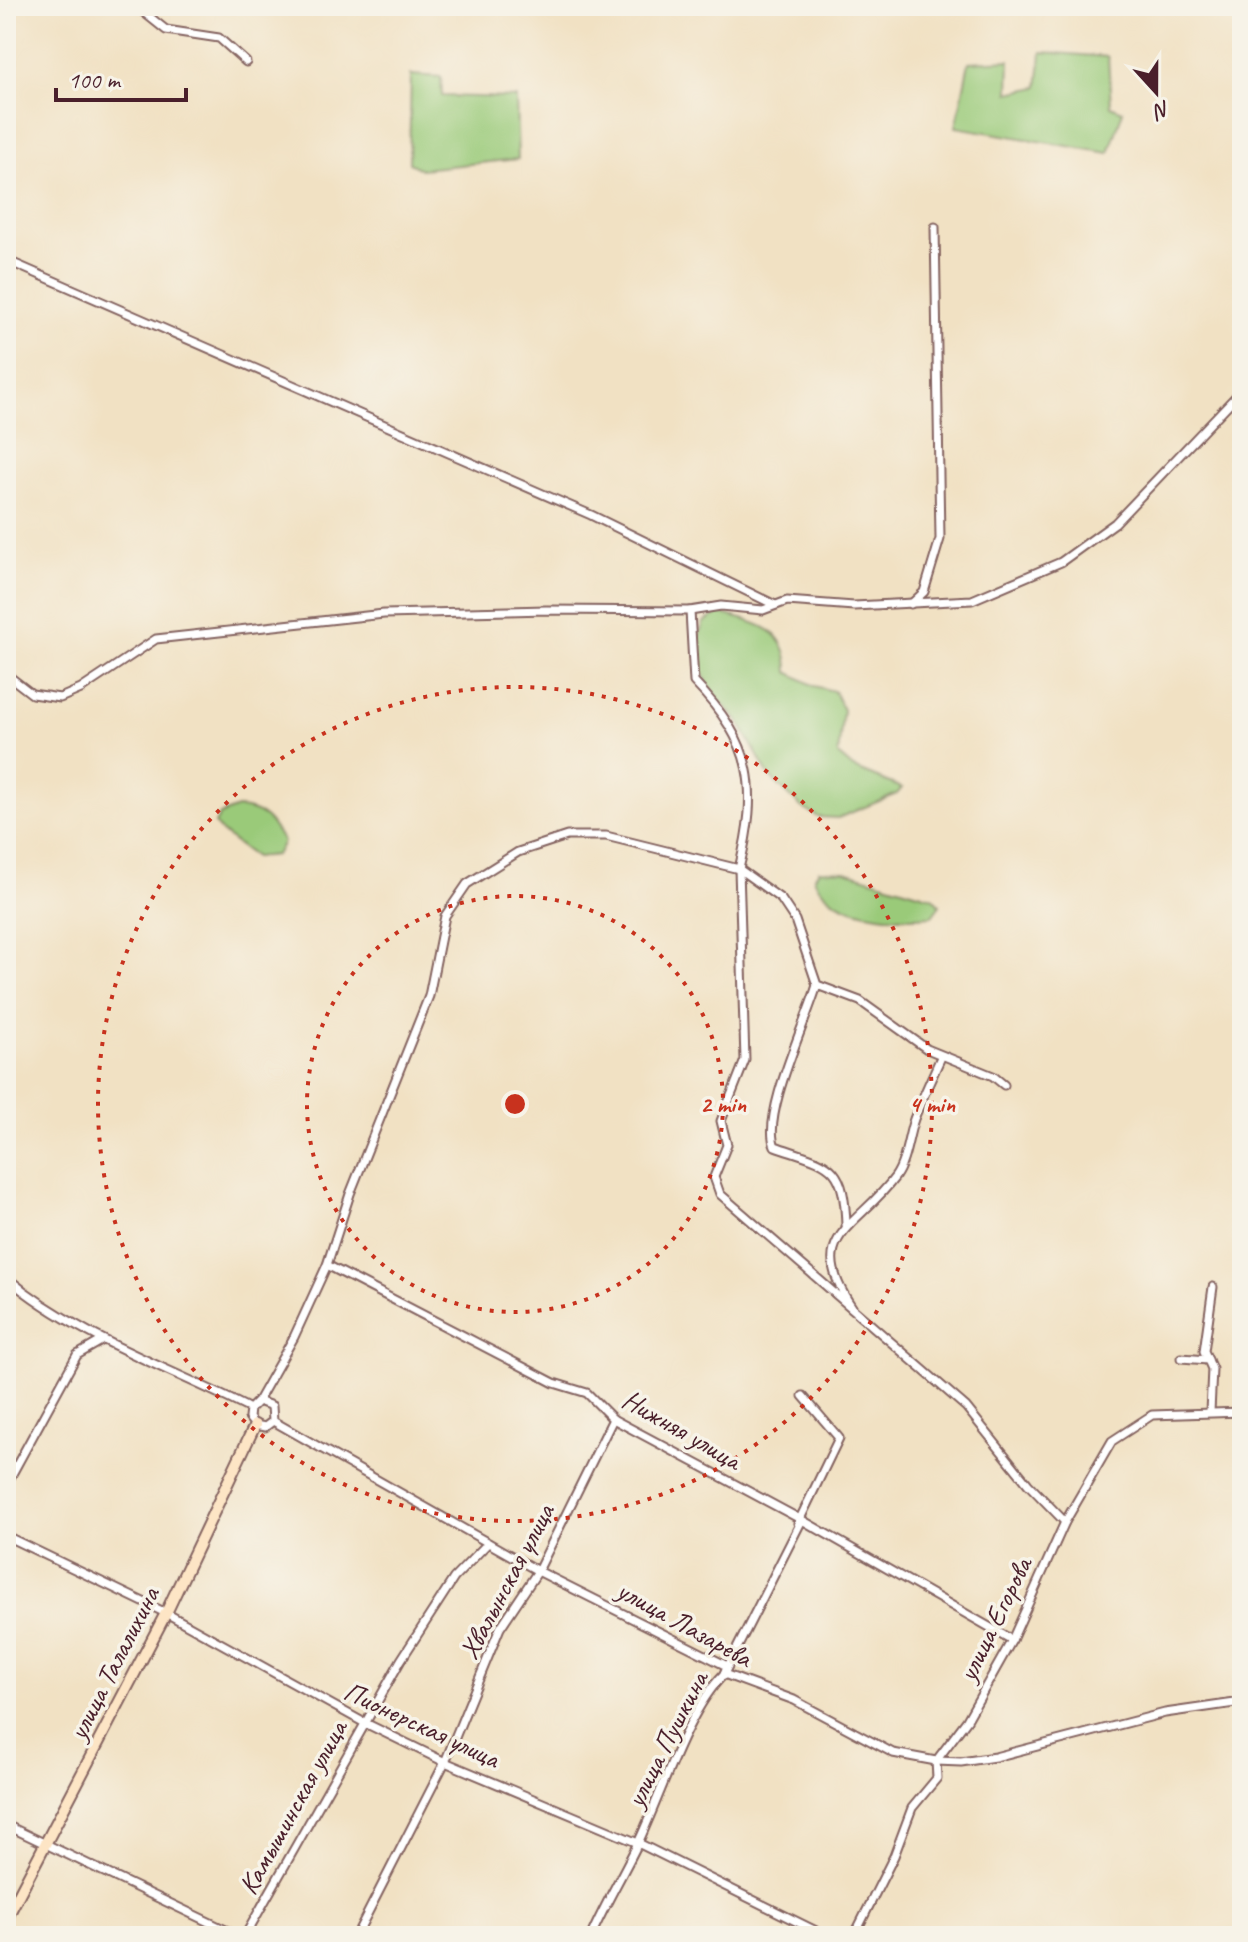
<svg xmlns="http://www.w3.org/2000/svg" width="1248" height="1942" font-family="Caveat,sans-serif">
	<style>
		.green { fill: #9aca79; stroke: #727452; stroke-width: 2 }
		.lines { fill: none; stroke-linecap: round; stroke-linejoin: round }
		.street-casing { stroke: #846360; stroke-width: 11 }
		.secondary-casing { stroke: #846360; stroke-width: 14 }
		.street { stroke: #fff; stroke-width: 7 }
		.secondary { stroke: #fde5c5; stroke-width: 10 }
		.ring { fill: none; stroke: #c8321e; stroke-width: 4; stroke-dasharray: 4 8 }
		.labels { text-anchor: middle; stroke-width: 7; stroke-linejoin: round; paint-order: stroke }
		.street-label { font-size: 28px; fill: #4a1f2b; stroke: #f7f3e8 }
		.centre { fill: #c8321e; stroke: #f7f3e8; stroke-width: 4 }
		.ring-label { font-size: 24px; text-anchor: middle; font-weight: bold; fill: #c8321e; stroke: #f7f3e8; stroke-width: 7; stroke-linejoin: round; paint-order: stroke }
	</style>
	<rect width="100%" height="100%" fill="#f7f3e8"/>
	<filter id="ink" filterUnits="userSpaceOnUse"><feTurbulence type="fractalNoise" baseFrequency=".0125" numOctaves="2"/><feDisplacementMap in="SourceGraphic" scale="16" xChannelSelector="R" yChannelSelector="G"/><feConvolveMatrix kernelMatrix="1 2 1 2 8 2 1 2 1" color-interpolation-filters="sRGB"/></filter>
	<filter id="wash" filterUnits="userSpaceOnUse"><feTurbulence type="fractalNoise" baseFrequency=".006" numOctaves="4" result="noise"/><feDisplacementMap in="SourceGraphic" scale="32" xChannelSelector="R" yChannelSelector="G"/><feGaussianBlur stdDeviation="1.8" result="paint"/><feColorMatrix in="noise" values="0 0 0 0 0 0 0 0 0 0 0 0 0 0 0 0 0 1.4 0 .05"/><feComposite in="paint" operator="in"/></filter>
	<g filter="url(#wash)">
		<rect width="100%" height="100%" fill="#f1e1c3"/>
		<g class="green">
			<polygon points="1042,52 1108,57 1111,106 1123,111 1109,153 956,127 969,62 1010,60 1009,93 1038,87"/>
			<polygon points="411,75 441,77 442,96 516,98 518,159 421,169 409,163"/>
			<path d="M 720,613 C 758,624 788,627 788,672 L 814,686 L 834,691 L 843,710 L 838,755 L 853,768 L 902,788 L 897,794 L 838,818 L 818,817 L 801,807 L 769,776 L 739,722 L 716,697 L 700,670 L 696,644 L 704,622 Z"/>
			<path d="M 237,808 C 263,809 271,821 283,842 L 276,855 L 255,857 C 245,850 219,832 215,824 L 220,815 Z"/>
			<path d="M 819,870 L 845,871 L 932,897 L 940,905 L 932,916 C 895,919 831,917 814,878 Z"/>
		</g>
	</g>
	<g filter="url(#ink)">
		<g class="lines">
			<g class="street-casing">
				<g id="street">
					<polyline points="136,6 166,30 219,38 246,62"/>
					<polyline points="6,260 591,515 775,605"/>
					<polyline points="911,604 924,592 940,539 935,227"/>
					<path d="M 690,611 L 694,682 C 754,744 759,787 739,869 L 745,1060 L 721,1121 L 727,1145 L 714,1177 L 720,1194 L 966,1407 L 1028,1484 L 1065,1522"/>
					<polyline points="6,674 32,694 60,698 81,689 156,639 384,614 546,610 690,611 721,606 763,610 787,601 854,606 972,600 1061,562 1115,523 1242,390"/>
					<path d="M 817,985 C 807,1020 761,1116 775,1146 C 830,1165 844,1162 846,1225"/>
					<polyline points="327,1265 554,1383 587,1393 613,1419 802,1520 1012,1640"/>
					<path d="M 6,1277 C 77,1337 168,1367 250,1409"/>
					<path d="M 852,1307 C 803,1236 858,1228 895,1177 C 906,1162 908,1136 914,1119 C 922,1098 932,1077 941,1057"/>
					<polyline points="1181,1358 1208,1360"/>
					<polyline points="258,1401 294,1337 327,1265 350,1194 429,996 445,916 467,884 518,852 567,836 606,836 739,869 781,899 795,920 817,985 860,1001 927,1049 993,1076 1004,1085"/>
					<polygon points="258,1401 272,1406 273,1421 265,1427 255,1425 249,1418 250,1409"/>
					<polyline points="1210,1412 1212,1369 1204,1351 1213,1287"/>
					<polyline points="273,1421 538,1571 727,1666 724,1674 794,1700 893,1753 936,1761 961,1762 995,1757 1165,1713 1242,1702"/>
					<polyline points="6,1485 77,1355 103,1340"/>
					<polyline points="798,1523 839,1438 803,1396"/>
					<polyline points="6,1536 166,1613 363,1722 445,1762 638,1843 826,1936"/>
					<polyline points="6,1825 238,1936"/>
					<polyline points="245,1936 401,1660 454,1578 488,1543"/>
					<polyline points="356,1936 445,1762 500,1628 538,1571 613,1419"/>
					<path d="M 591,1936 C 605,1904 623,1874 638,1843 C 662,1793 686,1712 724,1674 L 802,1520"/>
					<polyline points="854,1936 894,1856 912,1808 937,1778 936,1761 967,1720 1012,1640 1065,1522 1112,1441 1152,1415 1242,1412"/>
				</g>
			</g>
			<g class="secondary-casing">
				<polyline id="secondary" points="6,1919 166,1613 255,1425"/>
			</g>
			<use href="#street" class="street"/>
			<use href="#secondary" class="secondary"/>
		</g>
	</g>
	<g class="ring">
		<circle cx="515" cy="1104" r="208"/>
		<circle cx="515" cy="1104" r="417"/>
	</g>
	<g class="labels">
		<g class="street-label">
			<text transform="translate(682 1429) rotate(30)" y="10">Нижняя улица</text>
			<text transform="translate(506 1581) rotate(-62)" y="10">Хвалынская улица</text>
			<text transform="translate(994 1619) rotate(-64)" y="10">улица Егорова</text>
			<text transform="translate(685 1623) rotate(29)" y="10">улица Лазарева</text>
			<text transform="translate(113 1663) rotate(-63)" y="10">улица Талалихина</text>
			<text transform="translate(422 1724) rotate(25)" y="10">Пионерская улица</text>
			<text transform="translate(666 1739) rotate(-63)" y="10">улица Пушкина</text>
			<text transform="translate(292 1807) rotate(-61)" y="10">Камышинская улица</text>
		</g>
	</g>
	<circle cx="515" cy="1104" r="12" class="centre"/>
	<g class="ring-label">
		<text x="723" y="1112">2 min</text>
		<text x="932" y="1112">4 min</text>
	</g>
	<rect width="1248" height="1942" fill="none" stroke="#f7f3e8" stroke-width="32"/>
	<g transform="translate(1156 92) rotate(159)" stroke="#f7f3e8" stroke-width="6" paint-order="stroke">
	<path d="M0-6L14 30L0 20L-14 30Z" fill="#4a1f2b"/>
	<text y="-12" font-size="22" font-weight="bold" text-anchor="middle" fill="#4a1f2b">N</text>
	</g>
	<path d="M56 88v12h130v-12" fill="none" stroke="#4a1f2b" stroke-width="4"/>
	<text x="68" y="88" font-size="24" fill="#4a1f2b" stroke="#f7f3e8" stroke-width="6" paint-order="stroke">100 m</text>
</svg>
